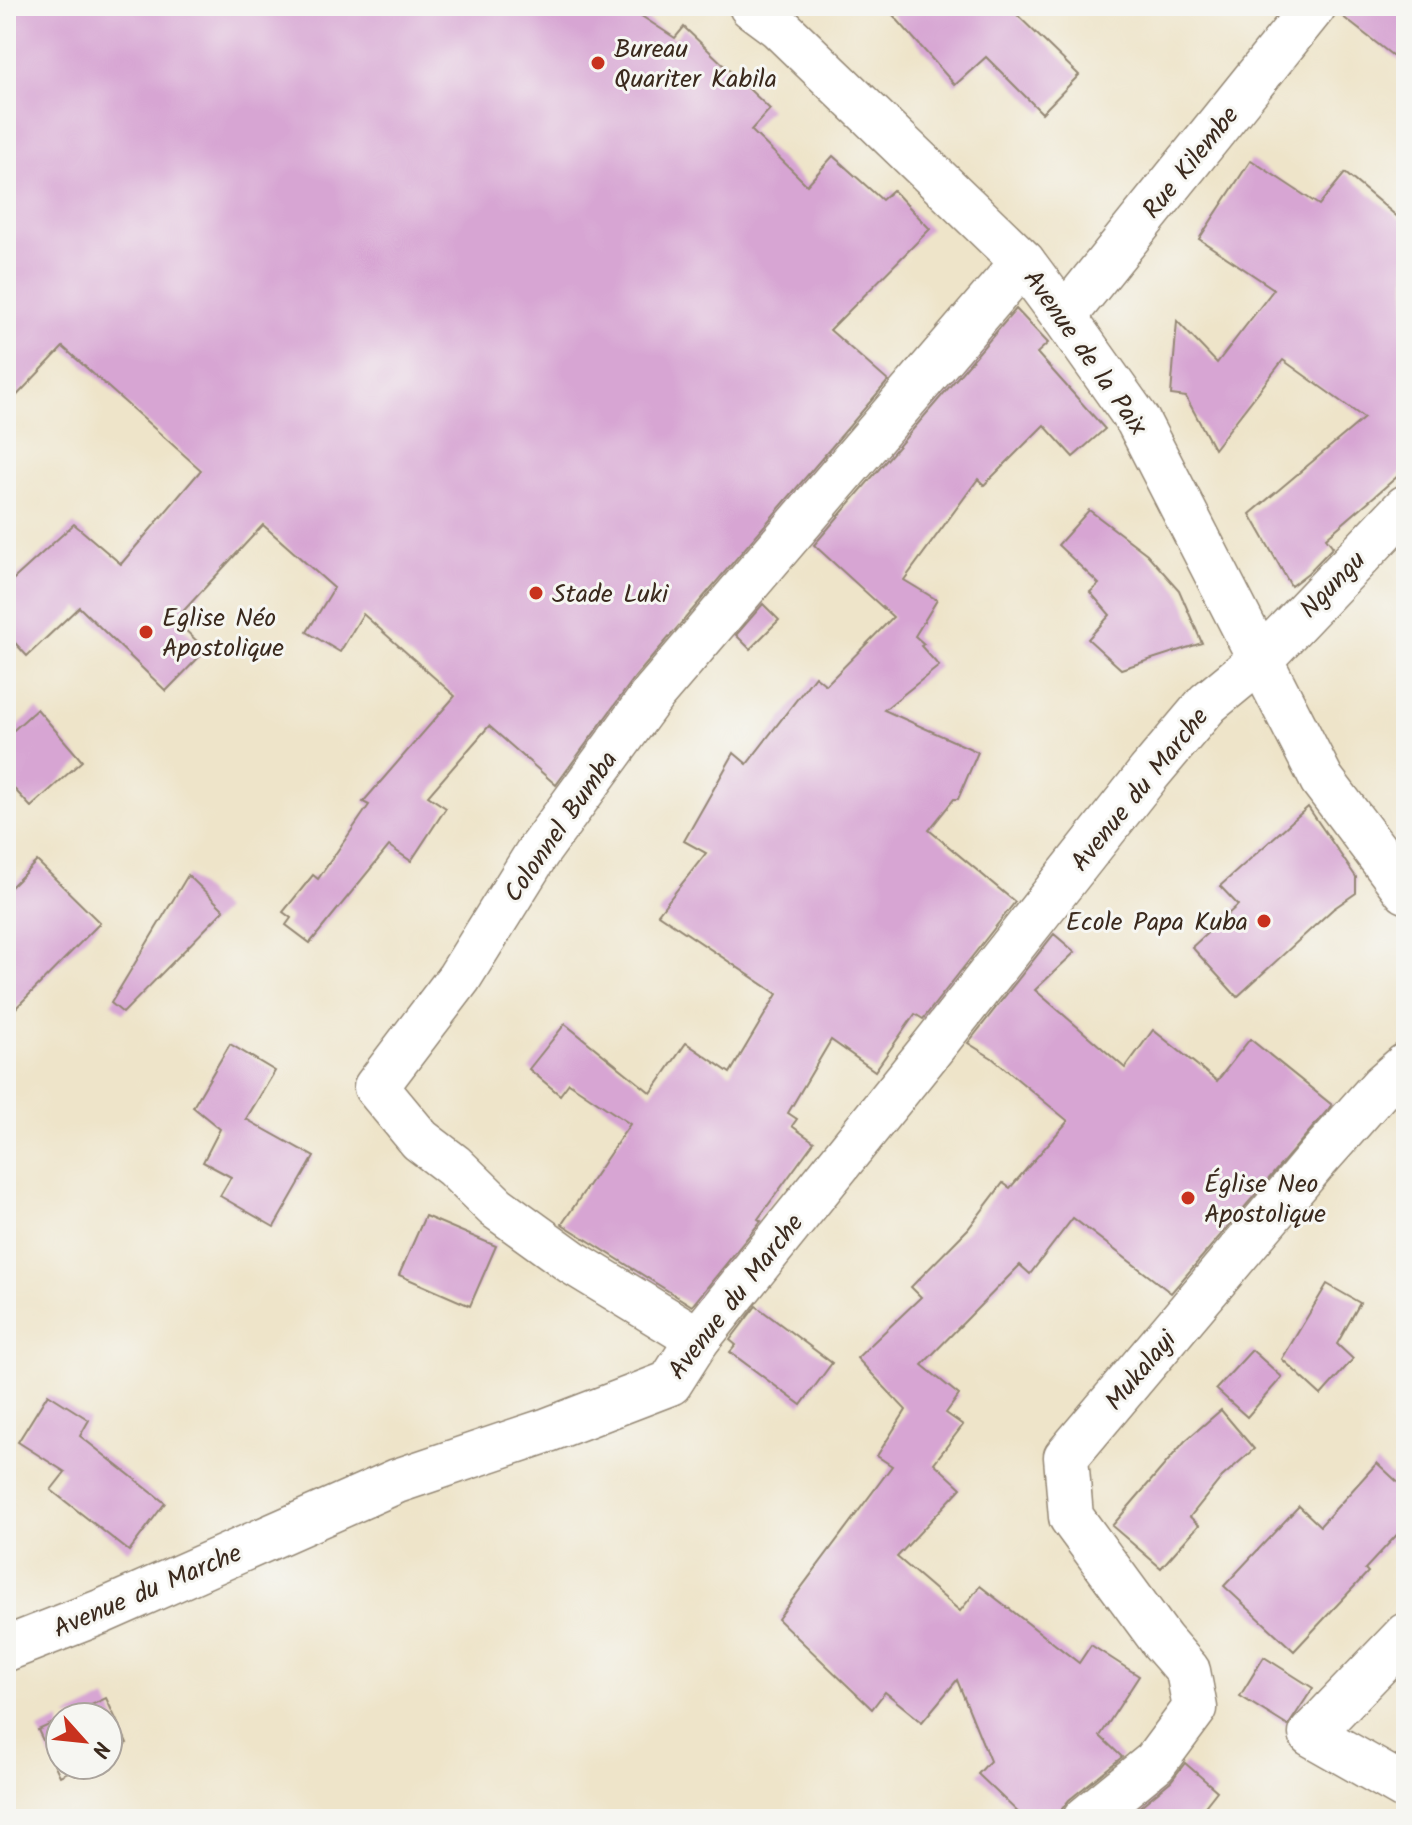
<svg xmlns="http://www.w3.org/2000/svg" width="1412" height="1825" font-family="Kalam,sans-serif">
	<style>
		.building { fill: #d7a5d3 }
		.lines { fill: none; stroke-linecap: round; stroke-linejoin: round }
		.minor-casing { stroke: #948774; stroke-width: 47 }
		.minor { stroke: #fff; stroke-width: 44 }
		.poi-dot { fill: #c8321e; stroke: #f6f6f2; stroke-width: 3 }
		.labels { text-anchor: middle; stroke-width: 6; stroke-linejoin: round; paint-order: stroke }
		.poi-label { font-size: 26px; fill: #3b2a1e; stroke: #f6f6f2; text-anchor: start }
		.street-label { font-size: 26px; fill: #3b2a1e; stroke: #f6f6f2 }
	</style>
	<rect width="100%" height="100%" fill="#f6f6f2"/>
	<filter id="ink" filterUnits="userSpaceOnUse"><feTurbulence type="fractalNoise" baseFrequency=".0125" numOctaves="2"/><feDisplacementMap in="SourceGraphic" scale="16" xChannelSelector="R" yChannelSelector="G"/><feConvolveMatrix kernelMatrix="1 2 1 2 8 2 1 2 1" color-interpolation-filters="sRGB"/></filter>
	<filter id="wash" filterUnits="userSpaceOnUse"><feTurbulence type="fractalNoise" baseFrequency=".006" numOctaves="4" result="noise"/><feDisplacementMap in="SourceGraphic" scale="32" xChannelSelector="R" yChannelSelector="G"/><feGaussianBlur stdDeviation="1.8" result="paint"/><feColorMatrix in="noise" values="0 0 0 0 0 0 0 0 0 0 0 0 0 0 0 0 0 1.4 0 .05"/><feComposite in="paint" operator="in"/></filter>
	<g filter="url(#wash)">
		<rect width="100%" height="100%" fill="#eee4c9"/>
		<g id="blocks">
			<g class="building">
				<polygon points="6,6 626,6 675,38 684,27 770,109 751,130 807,185 833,156 882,200 893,190 930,229 830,330 888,381 635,677 556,785 489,726 428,796 446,808 411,861 389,846 310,943 286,925 291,918 283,912 313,875 318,879 369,805 363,802 455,696 363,614 340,652 307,632 334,588 263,525 175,620 206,650 166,691 79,607 27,656 6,633 6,586 74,524 121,564 201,470 63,347 6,407"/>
				<polygon points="885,6 1008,6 1079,75 1042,113 986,57 955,85"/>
				<polygon points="1338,6 1406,6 1406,66 1338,13"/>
				<polygon points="1251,160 1319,205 1345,173 1406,224 1406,469 1326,538 1333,547 1308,573 1291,586 1250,514 1364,418 1283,360 1214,449 1186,397 1171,395 1177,321 1217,363 1274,289 1199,239"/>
				<polygon points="1016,309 1048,343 1037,353 1105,429 1073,457 1044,425 984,485 978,479 904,580 937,600 915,636 924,644 921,646 939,666 884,710 978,752 958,799 954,799 929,830 1015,902 923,1019 915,1014 875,1071 831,1040 788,1113 797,1119 792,1126 814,1142 758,1219 761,1221 692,1306 562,1224 630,1124 569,1083 560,1095 529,1069 565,1024 651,1093 686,1043 730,1073 777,994 658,914 706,853 684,841 734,753 747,764 815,676 826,685 893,617 814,545"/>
				<polygon points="1089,510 1147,554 1179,590 1202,643 1121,669 1088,639 1110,615 1090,592 1099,584 1058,545"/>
				<polygon points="763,604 779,620 750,649 736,635"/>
				<polygon points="37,709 82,761 31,807 6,780 6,737"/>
				<polygon points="1308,807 1356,877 1356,893 1333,909 1237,997 1192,947 1238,905 1220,886"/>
				<polygon points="37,861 100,923 6,1018 6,892"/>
				<polygon points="188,875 224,910 123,1013 111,1003"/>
				<polygon points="1054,934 1075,952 1035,990 1125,1068 1153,1030 1217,1081 1250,1039 1332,1105 1171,1293 1073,1218 1030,1274 1020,1265 922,1365 959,1395 946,1413 963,1425 934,1463 961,1488 897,1557 960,1611 980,1586 1079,1663 1091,1645 1139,1676 1100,1736 1122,1757 1069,1800 1062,1809 1061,1819 1025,1819 978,1774 990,1761 957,1680 922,1722 885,1692 872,1709 778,1619 892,1466 877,1456 906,1410 857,1358 921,1297 911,1287 968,1229 1003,1183 1010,1188 1068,1121 992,1058 968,1043"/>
				<polygon points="230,1044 275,1071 246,1119 314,1157 274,1227 220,1196 231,1177 203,1162 220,1129 193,1107"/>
				<polygon points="425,1216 496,1246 470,1306 399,1275"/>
				<polygon points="1327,1284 1360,1303 1337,1344 1353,1359 1321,1395 1282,1359"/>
				<polygon points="756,1306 832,1363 801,1405 730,1352 736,1345 730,1340"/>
				<polygon points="1252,1350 1282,1377 1247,1417 1216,1389"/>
				<polygon points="48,1394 89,1420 80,1436 165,1503 129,1551 51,1490 65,1472 18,1442"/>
				<polygon points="1221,1410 1254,1449 1222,1477 1190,1517 1199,1525 1161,1568 1112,1526 1185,1441"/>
				<polygon points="1377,1463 1406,1490 1406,1525 1365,1569 1368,1572 1294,1651 1224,1586 1299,1506 1320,1526"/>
				<polygon points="1264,1657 1313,1688 1288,1726 1240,1696"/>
				<polygon points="106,1698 127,1743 108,1752 108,1717 66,1717"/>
				<polygon points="60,1720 60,1765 82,1765 60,1776 38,1730"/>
				<polygon points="1185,1763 1217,1791 1195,1819 1125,1819 1171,1781"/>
			</g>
		</g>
	</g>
	<g filter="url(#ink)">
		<use href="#blocks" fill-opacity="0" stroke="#948774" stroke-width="2"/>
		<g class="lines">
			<g class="minor-casing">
				<g id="minor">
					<polyline points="751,6 778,26 1023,262 1064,317 1138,421 1322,780 1406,891"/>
					<polyline points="1064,317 1314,6"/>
					<polyline points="698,1339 572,1262 496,1207 454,1166 420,1140 376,1087 459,978 537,853 654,693 1023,262"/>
					<polyline points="1406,1635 1311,1734 1406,1788"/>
					<polyline points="6,1649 103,1611 397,1481 548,1430 670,1383 698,1339 928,1053 1149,773 1208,703 1259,661 1406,507"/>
					<polyline points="1085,1819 1155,1762 1195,1708 1188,1671 1162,1641 1071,1517 1066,1457 1318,1158 1383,1085 1406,1065"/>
				</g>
			</g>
			<use href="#minor" class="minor"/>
		</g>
	</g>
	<g class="poi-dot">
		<circle cx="598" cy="63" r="8"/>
		<circle cx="536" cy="593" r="8"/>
		<circle cx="146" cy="632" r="8"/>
		<circle cx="1264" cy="921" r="8"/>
		<circle cx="1188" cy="1198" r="8"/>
	</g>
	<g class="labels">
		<g class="poi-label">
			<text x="614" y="57">Bureau<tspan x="614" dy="30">Quariter Kabila</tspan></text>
			<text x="552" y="602">Stade Luki</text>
			<text x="162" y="626">Eglise Néo<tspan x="162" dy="30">Apostolique</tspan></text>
			<text x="1248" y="930" text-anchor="end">Ecole Papa Kuba</text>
			<text x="1204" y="1192">Église Neo<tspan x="1204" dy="30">Apostolique</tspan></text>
		</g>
		<g class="street-label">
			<text transform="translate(1190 162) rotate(-51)" y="9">Rue Kilembe</text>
			<text transform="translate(1086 352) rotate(55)" y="9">Avenue de la Paix</text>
			<text transform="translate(1332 584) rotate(-46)" y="9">Ngungu</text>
			<text transform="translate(1139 789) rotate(-51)" y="9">Avenue du Marche</text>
			<text transform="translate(560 826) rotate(-55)" y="9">Colonnel Bumba</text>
			<text transform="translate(735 1296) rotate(-52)" y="9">Avenue du Marche</text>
			<text transform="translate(1140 1370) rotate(-50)" y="9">Mukalayi</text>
			<text transform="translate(147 1590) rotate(-23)" y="9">Avenue du Marche</text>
		</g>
	</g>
	<rect width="1412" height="1825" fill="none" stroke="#f6f6f2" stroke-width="32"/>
	<g transform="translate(84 1741) rotate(117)"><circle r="38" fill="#f6f6f2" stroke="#aba49d" stroke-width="2"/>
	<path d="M0-6L14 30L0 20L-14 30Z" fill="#c8321e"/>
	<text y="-12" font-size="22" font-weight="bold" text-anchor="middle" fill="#3b2a1e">N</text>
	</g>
</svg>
